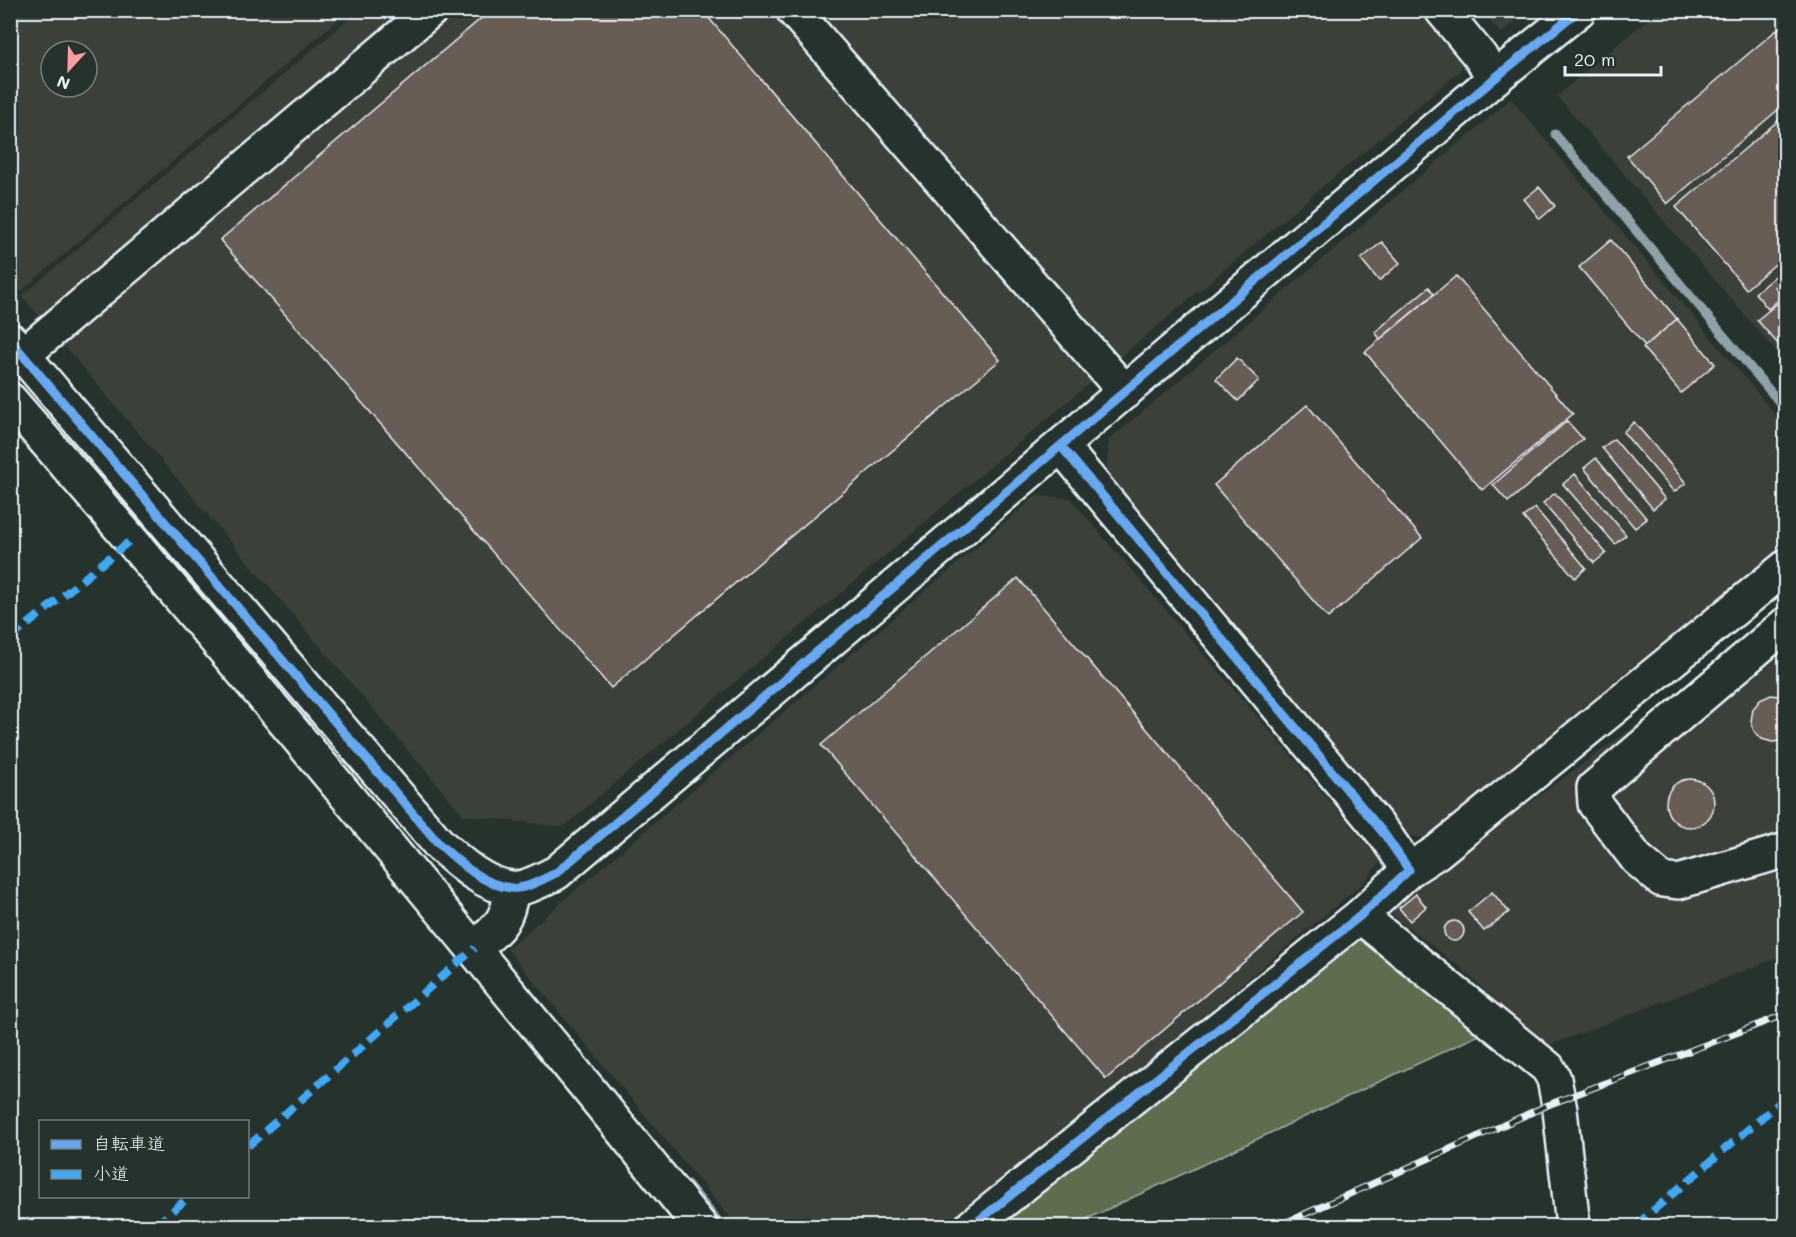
<svg xmlns="http://www.w3.org/2000/svg" width="1796" height="1237" font-family="Mali,'Klee One',sans-serif">
	<style>
		.built { fill: #3a4039; fill-rule: evenodd }
		.green { fill: #5e6d4f; stroke: #a3afa4; stroke-width: 1.5 }
		.lines { fill: none; stroke-linecap: round; stroke-linejoin: round }
		.stream { stroke: #90a1a9; stroke-width: 9 }
		.building { fill: #685d54; stroke: #e8f1f8; stroke-width: 1.5 }
		.minor-casing { stroke: #e8f1f8; stroke-width: 38 }
		.minor { stroke: #26332d; stroke-width: 33 }
		.rail-casing { stroke: #e8f1f8; stroke-width: 7 }
		.rail { stroke: #26332d; stroke-width: 4.5; stroke-dasharray: 14; stroke-linecap: butt }
		.quiet { stroke: #3fa9f5; stroke-width: 8; stroke-dasharray: 15 8; stroke-linecap: butt }
		.cycleway-casing { stroke: #26332d; stroke-width: 13 }
		.cycleway { stroke: #66a8f1; stroke-width: 9 }
	</style>
	<rect width="100%" height="100%" fill="#26332d"/>
	<filter id="ink" filterUnits="userSpaceOnUse"><feTurbulence type="fractalNoise" baseFrequency=".0167" numOctaves="2"/><feDisplacementMap in="SourceGraphic" scale="12" xChannelSelector="R" yChannelSelector="G"/><feConvolveMatrix kernelMatrix="1 2 1 2 8 2 1 2 1" color-interpolation-filters="sRGB"/></filter>
	<g filter="url(#ink)">
		<g class="built">
			<polygon points="1428,10 1463,51 1461,70 563,827 463,815 22,296 358,11"/>
			<path d="M 10,11 L 11,10 L 348,11 L 20,292 L 10,281 ZM 51,51 L 87,51 L 87,87 L 51,87 Z"/>
			<polygon points="1481,11 1528,11 1501,33"/>
			<polygon points="1657,11 1785,11 1785,362 1557,96"/>
			<polygon points="1511,99 1785,426 1785,553 1436,839 1410,836 1106,474 1109,440"/>
			<polygon points="1036,496 1070,498 1381,861 1363,883 951,1226 737,1226 507,949"/>
			<polygon points="1785,601 1785,955 1545,1047 1460,967 1384,909 1662,706"/>
		</g>
		<polygon class="green" points="1361,940 1491,1031 1481,1034 1072,1226 993,1226 1343,942"/>
		<g class="lines">
			<g class="stream">
				<polyline points="1555,134 1786,410"/>
				<polyline points="10,381 21,394"/>
				<polyline points="687,1184 722,1226"/>
			</g>
		</g>
		<g class="building">
			<polygon points="491,10 702,10 1000,360 611,688 220,240"/>
			<polygon points="1786,22 1786,103 1667,204 1627,156"/>
			<polygon points="1786,114 1786,255 1746,289 1676,207"/>
			<polygon points="1539,187 1555,206 1540,219 1524,199"/>
			<polygon points="1611,240 1677,319 1645,346 1579,267"/>
			<polygon points="1382,242 1400,263 1379,281 1361,259"/>
			<polygon points="1786,267 1786,279 1775,287 1783,296 1768,309 1755,293"/>
			<polygon points="1456,276 1573,414 1482,490 1365,352"/>
			<polygon points="1429,287 1434,294 1380,339 1375,332"/>
			<polygon points="1785,297 1786,298 1786,353 1757,320"/>
			<polygon points="1677,319 1715,364 1681,393 1643,348"/>
			<polygon points="1237,358 1259,380 1238,401 1216,379"/>
			<polygon points="1307,405 1422,538 1328,618 1214,485"/>
			<polygon points="1567,421 1583,439 1508,502 1493,485"/>
			<polygon points="1634,422 1686,483 1674,492 1623,432"/>
			<polygon points="1614,439 1665,499 1653,509 1602,448"/>
			<polygon points="1596,458 1647,519 1635,528 1584,468"/>
			<polygon points="1575,474 1626,535 1615,544 1563,484"/>
			<polygon points="1555,493 1606,553 1594,563 1543,503"/>
			<polygon points="1535,508 1586,568 1575,578 1523,517"/>
			<polygon points="1018,578 1303,912 1106,1079 821,745"/>
			<polygon points="1771,695 1786,697 1786,740 1783,741 1772,742 1762,739 1754,731 1751,721 1753,709 1760,700"/>
			<circle cx="1690" cy="803" r="24"/>
			<polygon points="1492,892 1509,912 1484,931 1468,912"/>
			<polygon points="1416,894 1426,907 1410,921 1399,908"/>
			<circle cx="1454" cy="931" r="10"/>
		</g>
		<g class="lines">
			<g class="minor-casing">
				<g id="minor">
					<polyline points="793,10 1125,392"/>
					<polyline points="1442,10 1479,55 1495,78"/>
					<path d="M 10,340 L 439,844 C 459,862 483,885 511,888 C 525,890 543,879 556,873 L 1495,78 L 1579,10"/>
					<polyline points="23,355 431,10"/>
					<path d="M 10,400 C 246,671 474,948 700,1226"/>
					<polyline points="1061,446 1385,835 1409,870"/>
					<polyline points="1786,624 1594,788 1595,804 1637,859 1662,880 1678,882 1786,850"/>
					<polyline points="1360,916 1548,1068 1554,1079 1560,1110 1573,1226"/>
					<path d="M 475,948 C 499,927 507,922 512,889"/>
					<polyline points="972,1226 1360,916 1409,870 1437,852 1786,567"/>
				</g>
			</g>
			<use href="#minor" class="minor"/>
			<g class="rail-casing">
				<polyline id="rail" points="1278,1226 1548,1105 1786,1014"/>
			</g>
			<use href="#rail" class="rail"/>
			<g class="quiet">
				<polyline points="10,639 132,539"/>
				<polyline points="248,1146 475,948"/>
				<polyline points="155,1226 190,1196"/>
				<polyline points="1635,1226 1786,1097"/>
			</g>
			<g class="cycleway-casing">
				<g id="cycleway">
					<path d="M 10,340 L 439,844 C 459,862 483,885 511,888 C 525,890 543,879 556,873 L 1495,78 L 1579,10"/>
					<polyline points="972,1226 1360,916 1409,870 1385,835 1061,446"/>
				</g>
			</g>
			<use href="#cycleway" class="cycleway"/>
		</g>
	</g>
	<rect width="1796" height="1237" fill="none" stroke="#26332d" stroke-width="36"/>
	<rect x="18" y="18" width="1760" height="1201" fill="none" stroke="#e8f1f8" stroke-width="2" filter="url(#ink)"/>
	<rect x="39" y="1120" width="210" height="78" fill="#26332d" stroke="#747f7e" stroke-width="1.5"/>
	<rect x="51" y="1140" width="30" height="9" fill="#66a8f1" stroke="#747f7e" stroke-width="1.5"/>
	<text x="93" y="1150" font-size="18" fill="#e8f1f8">自転車道</text>
	<rect x="51" y="1170" width="30" height="9" fill="#3fa9f5" stroke="#747f7e" stroke-width="1.5"/>
	<text x="93" y="1180" font-size="18" fill="#e8f1f8">小道</text>
	<g transform="translate(69 69) rotate(202)"><circle r="28" fill="#26332d" stroke="#747f7e" stroke-width="1.5"/>
	<path d="M0-4.5L10 22L0 15L-10 22Z" fill="#ff9aa2"/>
	<text y="-9" font-size="16" font-weight="bold" text-anchor="middle" fill="#e8f1f8">N</text>
	</g>
	<path d="M1565 66v9h96v-9" fill="none" stroke="#e8f1f8" stroke-width="3"/>
	<text x="1574" y="66" font-size="18" fill="#e8f1f8" stroke="#26332d" stroke-width="4.5" paint-order="stroke">20 m</text>
</svg>
